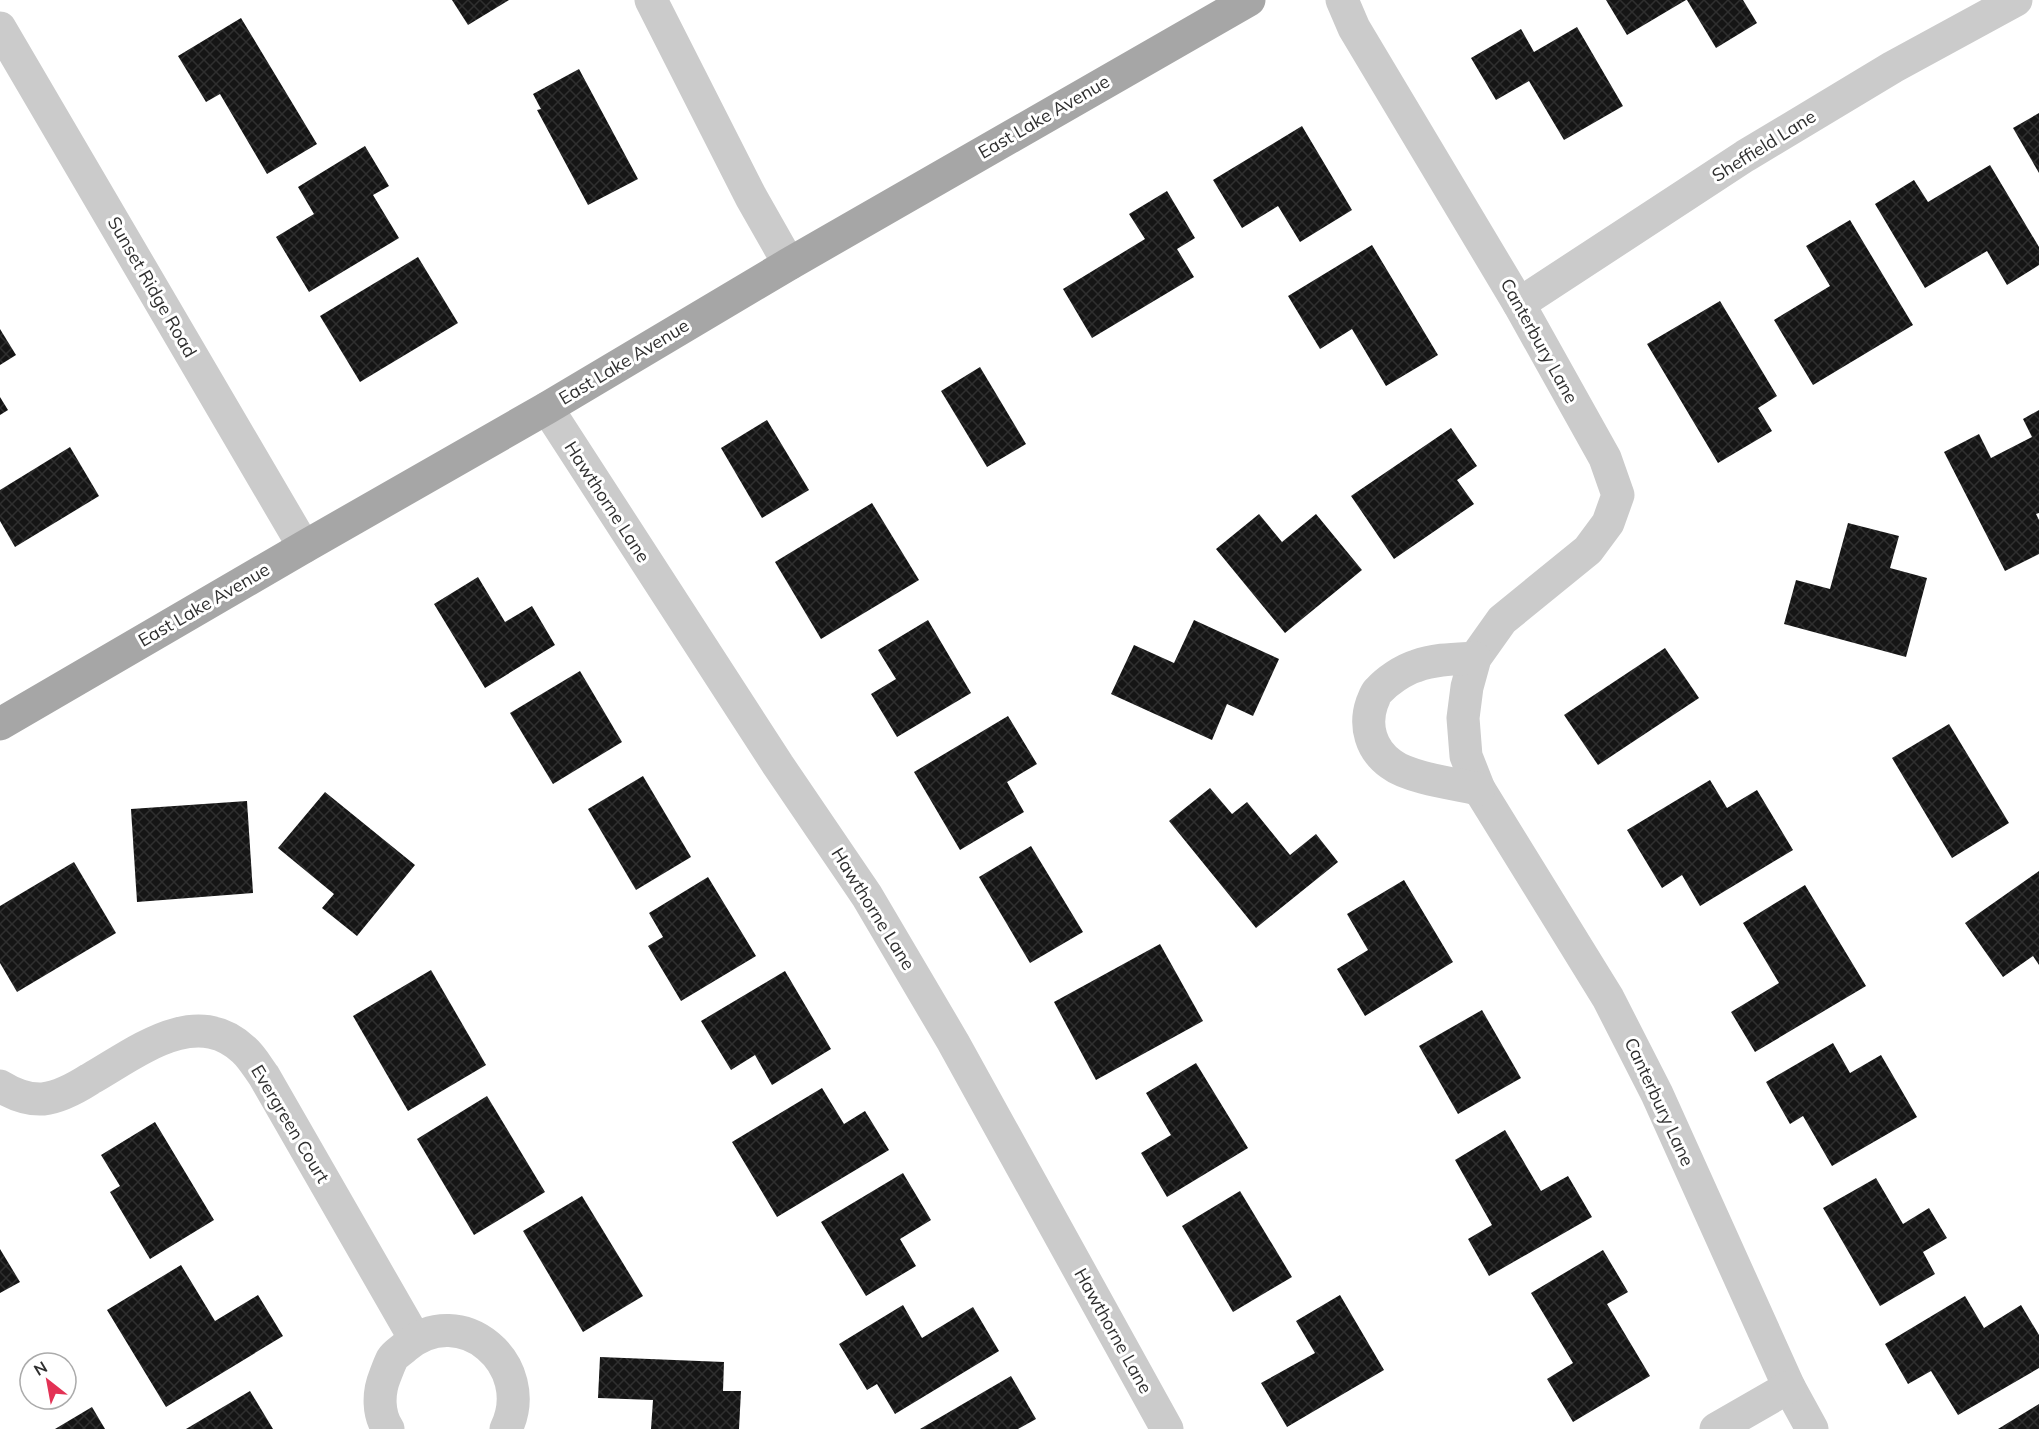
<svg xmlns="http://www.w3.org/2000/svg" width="2039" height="1429" font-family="Mulish,sans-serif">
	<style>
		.building { fill: url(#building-cross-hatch) }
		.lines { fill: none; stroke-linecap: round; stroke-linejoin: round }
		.minor { stroke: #cbcbcb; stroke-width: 33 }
		.major { stroke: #a6a6a6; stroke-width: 33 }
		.labels { text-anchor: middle; stroke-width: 6; stroke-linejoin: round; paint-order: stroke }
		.street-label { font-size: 18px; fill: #2e2e2e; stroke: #fff }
	</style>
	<defs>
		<pattern id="building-cross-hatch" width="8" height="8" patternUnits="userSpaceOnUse" patternTransform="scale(1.5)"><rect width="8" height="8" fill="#151515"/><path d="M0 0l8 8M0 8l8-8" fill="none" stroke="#2f2f2f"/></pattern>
	</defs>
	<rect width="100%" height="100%" fill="#fff"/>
	<g class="building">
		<polygon points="452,0 509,0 468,25"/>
		<polygon points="1606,0 1686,0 1627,35"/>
		<polygon points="1687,0 1743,0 1757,23 1716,48"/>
		<polygon points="241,18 317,144 267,174 220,94 206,102 178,56"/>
		<polygon points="1577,27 1623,106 1564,140 1529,81 1496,100 1471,58 1521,29 1534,52"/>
		<polygon points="579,69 638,179 588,205 537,110 541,109 533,94"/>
		<polygon points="2039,113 2039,173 2013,128"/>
		<polygon points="1302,126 1352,210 1300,242 1278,206 1242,228 1213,180"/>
		<polygon points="365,146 389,186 373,195 399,238 309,292 276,237 314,214 298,187"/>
		<polygon points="1990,165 2039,247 2039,265 2007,285 1987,251 1925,288 1875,204 1914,180 1928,202"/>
		<polygon points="1167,191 1195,238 1177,249 1194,277 1092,338 1063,289 1145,239 1129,214"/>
		<polygon points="1850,220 1913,325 1813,385 1774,320 1830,286 1806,246"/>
		<polygon points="1372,245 1438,355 1386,386 1352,329 1320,349 1288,296"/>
		<polygon points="418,257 458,323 360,382 320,316"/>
		<polygon points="1720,301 1777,396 1758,408 1772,431 1718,463 1647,344"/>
		<polygon points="0,329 16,355 0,365"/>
		<polygon points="980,367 1026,444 987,467 941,391"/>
		<polygon points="0,397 8,410 0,415"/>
		<polygon points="2039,410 2039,513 2036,514 2039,520 2039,554 2005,571 1944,452 1979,434 1991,458 2032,437 2023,419"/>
		<polygon points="767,420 809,490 762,518 721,448"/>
		<polygon points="1451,428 1477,466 1457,480 1474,504 1394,559 1351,496"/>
		<polygon points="70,447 99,496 15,547 0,521 0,490"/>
		<polygon points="872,503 919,580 821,639 775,562"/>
		<polygon points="1259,514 1282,542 1316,514 1362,570 1285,633 1216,549"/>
		<polygon points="1848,523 1899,536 1890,568 1927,578 1906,657 1784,624 1796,580 1830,589"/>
		<polygon points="478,577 505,622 532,606 555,645 485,688 434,604"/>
		<polygon points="928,620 971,693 897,737 871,694 896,679 878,650"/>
		<polygon points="1194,620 1279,659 1253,716 1227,704 1212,740 1111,694 1134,645 1174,663"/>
		<polygon points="1665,648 1699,698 1598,765 1564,715"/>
		<polygon points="580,671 622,742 553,784 510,713"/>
		<polygon points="1008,716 1037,764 1007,782 1024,812 960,850 914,772"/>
		<polygon points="1949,724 2009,823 1952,858 1892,758"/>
		<polygon points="643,776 691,857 636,890 588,809"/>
		<polygon points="1710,780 1727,808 1757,790 1793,850 1700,906 1682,875 1662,888 1627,830"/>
		<polygon points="1210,788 1232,814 1247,802 1290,855 1316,834 1338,862 1256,928 1169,821"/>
		<polygon points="325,792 415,865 357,936 322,908 334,894 278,848"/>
		<polygon points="247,801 253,893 137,902 131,809"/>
		<polygon points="1031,846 1083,932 1030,963 979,877"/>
		<polygon points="74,862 116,933 17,992 0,963 0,906"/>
		<polygon points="2039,871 2039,965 2033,956 2003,977 1965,923"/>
		<polygon points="708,877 756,956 681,1001 648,946 663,937 649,913"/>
		<polygon points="1404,880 1453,962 1365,1016 1337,969 1368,950 1347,914"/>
		<polygon points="1805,885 1866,986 1755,1052 1731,1012 1779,983 1743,923"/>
		<polygon points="1160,944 1203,1021 1096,1080 1054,1002"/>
		<polygon points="431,970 486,1065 408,1111 353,1016"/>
		<polygon points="785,971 831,1049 772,1085 755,1055 731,1070 701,1021"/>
		<polygon points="1482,1010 1521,1078 1458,1114 1419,1046"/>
		<polygon points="1833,1043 1850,1073 1881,1055 1917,1117 1832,1166 1803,1116 1790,1124 1766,1082"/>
		<polygon points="1196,1063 1248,1148 1167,1197 1141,1153 1171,1135 1146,1093"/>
		<polygon points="822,1088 844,1124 865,1111 889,1150 777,1217 732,1142"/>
		<polygon points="487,1096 545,1192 474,1235 417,1139"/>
		<polygon points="155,1122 214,1220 150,1259 110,1192 120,1186 101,1155"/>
		<polygon points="1505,1130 1541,1191 1568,1176 1592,1217 1489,1276 1468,1239 1492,1225 1455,1160"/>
		<polygon points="903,1173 931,1220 900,1239 916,1266 866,1296 821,1222"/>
		<polygon points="1876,1178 1903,1224 1929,1208 1947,1238 1923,1252 1935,1274 1880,1306 1823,1208"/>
		<polygon points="1240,1191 1292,1277 1233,1312 1182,1226"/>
		<polygon points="582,1196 643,1296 583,1332 523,1231"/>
		<polygon points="0,1249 20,1282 0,1293"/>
		<polygon points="1603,1250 1628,1292 1607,1304 1650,1376 1573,1422 1547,1379 1573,1363 1531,1293"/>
		<polygon points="181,1265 215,1321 258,1295 283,1336 166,1407 107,1310"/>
		<polygon points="1340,1295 1384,1370 1287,1427 1261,1383 1315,1353 1296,1321"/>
		<polygon points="1965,1296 1984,1328 2021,1305 2039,1335 2039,1368 1958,1415 1931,1371 1908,1384 1885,1344"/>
		<polygon points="903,1305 922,1338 973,1307 999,1351 895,1414 877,1384 867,1390 839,1344"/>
		<polygon points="600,1357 724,1362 723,1391 741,1391 739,1429 651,1429 653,1400 598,1398"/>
		<polygon points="1011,1376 1036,1419 1018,1429 920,1429"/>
		<polygon points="250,1391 273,1429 186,1429"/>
		<polygon points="2039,1404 2039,1429 1998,1429"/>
		<polygon points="92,1407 105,1429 55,1429"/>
	</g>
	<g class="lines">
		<g class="minor">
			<polyline points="651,0 751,197 789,264"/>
			<polyline points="1342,0 1354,28 1519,304 1605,458 1618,495 1608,523 1588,550 1502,620 1475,658 1467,687 1463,718 1466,756 1479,789 1608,998 1657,1094 1789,1387 1812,1429"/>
			<polyline points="0,28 304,547"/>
			<polyline points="1519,304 1745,156 1893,67 2016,0"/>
			<polyline points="547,408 778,765 867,896 953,1042 1167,1429"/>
			<path d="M 1475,658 C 1456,659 1435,659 1416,666 C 1403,670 1387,681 1378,691 C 1375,694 1374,699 1372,703 C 1364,726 1371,750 1391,764 C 1409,778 1456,784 1479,789"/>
			<path d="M 0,1086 C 13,1094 27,1100 43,1099 C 60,1097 76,1088 90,1079 C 136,1053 195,1004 244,1050 C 252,1057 258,1068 264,1076 L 415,1339"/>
			<path d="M 388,1429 C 378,1414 378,1393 385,1376 C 387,1371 389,1365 392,1359 C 395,1354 401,1351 405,1347 C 461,1299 537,1365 506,1429"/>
			<polyline points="1716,1429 1789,1387"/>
		</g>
		<polyline class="major" points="0,724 304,547 547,408 789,264 1249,0"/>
	</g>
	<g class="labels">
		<g class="street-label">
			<text transform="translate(1044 117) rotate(-30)" y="6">East Lake Avenue</text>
			<text transform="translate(1764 146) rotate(-32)" y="6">Sheffield Lane</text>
			<text transform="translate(152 287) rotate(60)" y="6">Sunset Ridge Road</text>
			<text transform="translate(1539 341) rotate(61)" y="6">Canterbury Lane</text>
			<text transform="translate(624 362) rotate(-31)" y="6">East Lake Avenue</text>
			<text transform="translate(607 502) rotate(57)" y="6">Hawthorne Lane</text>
			<text transform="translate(204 605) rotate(-30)" y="6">East Lake Avenue</text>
			<text transform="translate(873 909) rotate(58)" y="6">Hawthorne Lane</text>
			<text transform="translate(1659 1102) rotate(65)" y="6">Canterbury Lane</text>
			<text transform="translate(290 1124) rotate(59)" y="6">Evergreen Court</text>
			<text transform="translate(1113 1331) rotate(61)" y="6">Hawthorne Lane</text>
		</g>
	</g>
	<g transform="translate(48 1381) rotate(329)"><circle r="28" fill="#ffffff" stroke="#ababab" stroke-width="1.5"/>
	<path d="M0-4.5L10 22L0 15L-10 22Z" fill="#e33255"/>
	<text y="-9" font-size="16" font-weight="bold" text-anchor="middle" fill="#2e2e2e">N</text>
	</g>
</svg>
